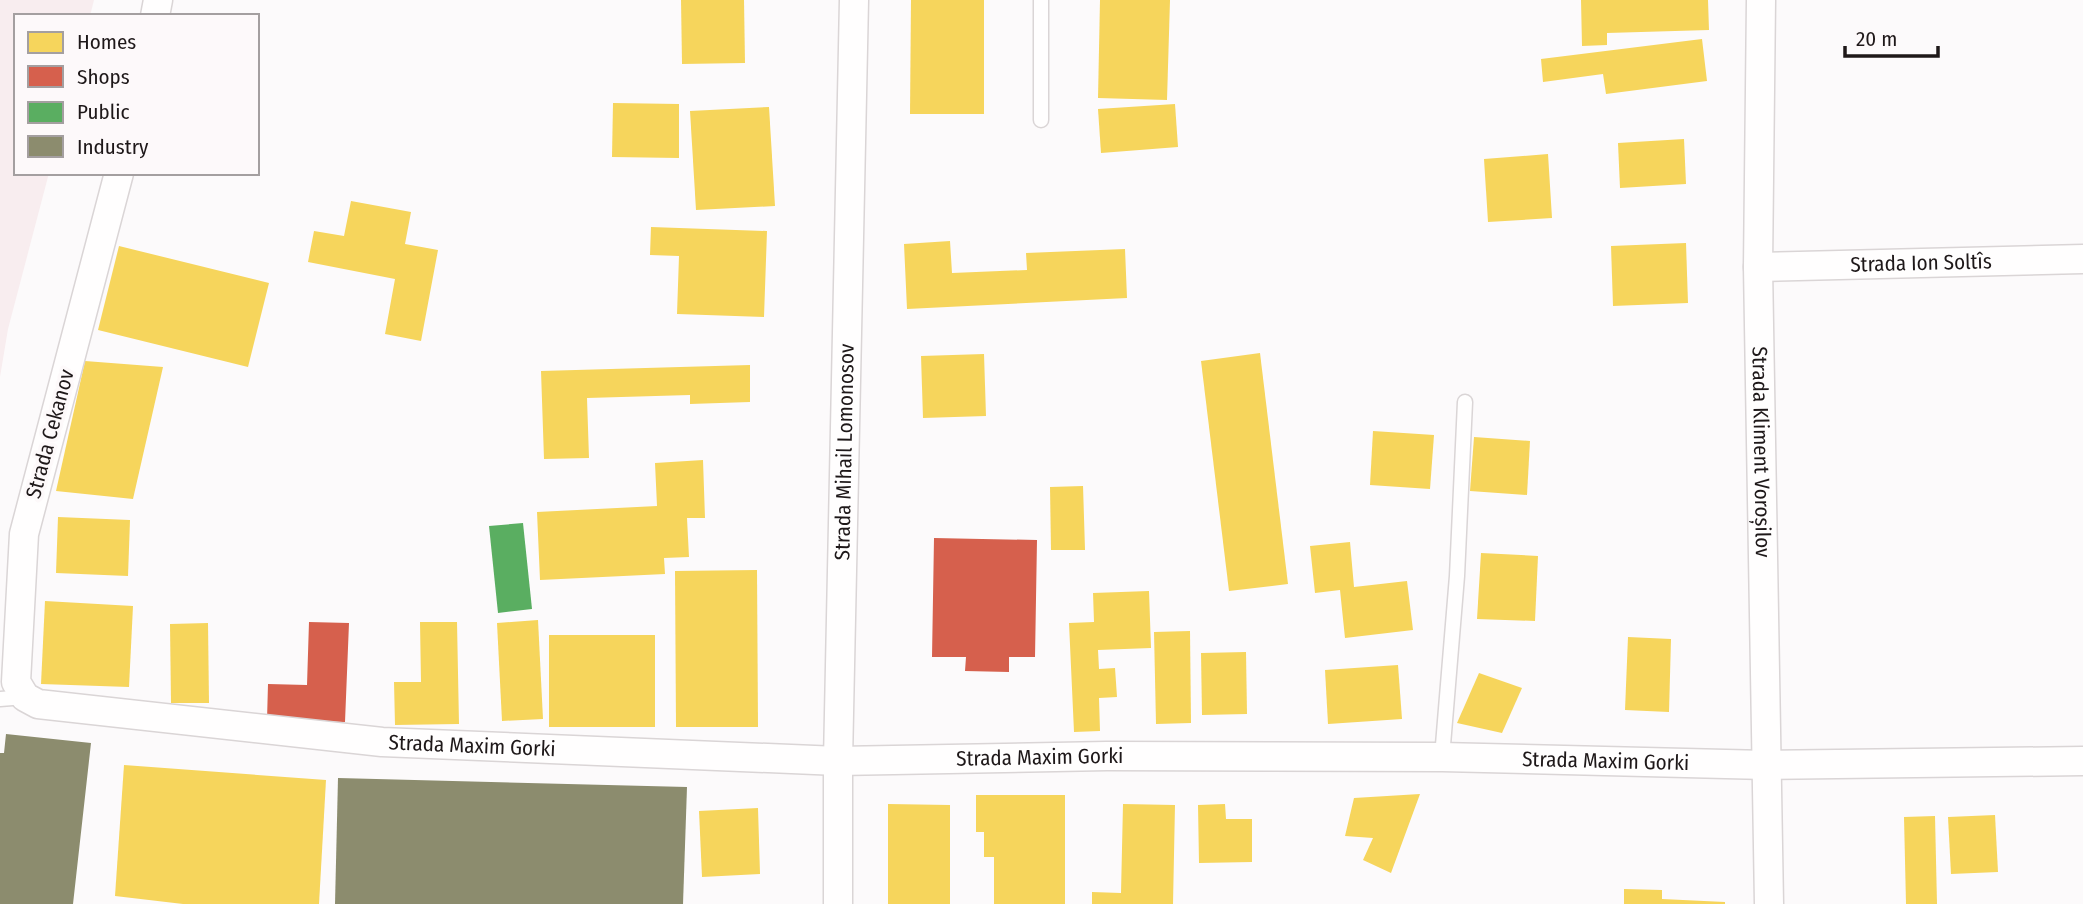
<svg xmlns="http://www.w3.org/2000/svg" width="2083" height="904" font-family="'Fira Sans Condensed',sans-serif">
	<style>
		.built { fill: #f8edef }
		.homes { fill: #f6d55c }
		.shops { fill: #d6604d }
		.public { fill: #5aae61 }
		.industry { fill: #8c8c6e }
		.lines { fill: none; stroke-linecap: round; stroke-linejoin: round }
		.service-casing { stroke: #dad5d6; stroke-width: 17 }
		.minor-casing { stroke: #dad5d6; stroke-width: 31 }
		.service { stroke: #fffefe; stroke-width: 14 }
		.minor { stroke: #fffefe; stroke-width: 28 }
		.labels { text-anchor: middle; stroke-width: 7; stroke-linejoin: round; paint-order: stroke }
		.street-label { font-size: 21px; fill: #1e1819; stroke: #fdf9fa }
	</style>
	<rect width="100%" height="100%" fill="#fcfafb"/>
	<polygon class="built" points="0,0 94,0 90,16 16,16 16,173 49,173 8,329 0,377"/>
	<g class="homes">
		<polygon points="681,0 744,0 745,63 682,64"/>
		<polygon points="911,0 984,0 984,114 910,114"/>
		<polygon points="1100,0 1170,0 1167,100 1098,98"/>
		<polygon points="1581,0 1708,0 1709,30 1607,33 1607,45 1582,46"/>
		<polygon points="1702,39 1707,81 1606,94 1603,74 1543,82 1541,59"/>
		<polygon points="613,103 679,104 679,158 612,157"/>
		<polygon points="1175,104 1178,147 1101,153 1098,109"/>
		<polygon points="769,107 775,206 696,210 690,111"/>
		<polygon points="1684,139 1686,184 1620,188 1618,143"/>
		<polygon points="1548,154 1552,218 1488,222 1484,159"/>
		<polygon points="351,201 411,212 405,244 438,250 421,341 385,334 395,279 308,262 314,231 344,236"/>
		<polygon points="651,227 767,231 764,317 677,314 679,256 650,255"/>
		<polygon points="950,241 952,273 1027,270 1026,253 1125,249 1127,298 907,309 904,244"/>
		<polygon points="1686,243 1688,303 1613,306 1611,246"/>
		<polygon points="119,246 269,283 248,367 98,330"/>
		<polygon points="1260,353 1288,584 1229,591 1201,361"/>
		<polygon points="984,354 986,416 923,418 921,356"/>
		<polygon points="85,361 163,367 133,499 56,491"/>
		<polygon points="750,365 750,402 690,404 690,395 587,398 589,458 544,459 541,371"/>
		<polygon points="1373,431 1434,435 1430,489 1370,485"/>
		<polygon points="1474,437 1530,441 1527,495 1470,491"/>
		<polygon points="703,460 705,518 687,518 689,557 664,558 665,574 540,580 537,512 657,506 655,463"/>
		<polygon points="1083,486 1085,550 1051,550 1050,487"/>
		<polygon points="58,517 130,520 128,576 56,573"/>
		<polygon points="1350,542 1354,587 1407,581 1413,630 1345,638 1340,590 1315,593 1310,546"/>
		<polygon points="1481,553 1538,556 1535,621 1477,619"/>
		<polygon points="757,570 758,727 676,727 675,571"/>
		<polygon points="1149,591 1151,648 1098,650 1099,669 1115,668 1117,697 1099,698 1100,731 1074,732 1069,623 1094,622 1093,593"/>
		<polygon points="45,601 133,606 129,687 41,684"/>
		<polygon points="538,620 543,719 502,721 497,623"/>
		<polygon points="420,622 457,622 459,724 395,725 394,682 421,682"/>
		<polygon points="208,623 209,703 171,703 170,624"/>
		<polygon points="1190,631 1191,723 1156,724 1154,632"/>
		<rect x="549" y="635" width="106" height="92"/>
		<polygon points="1628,637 1671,639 1669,712 1625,710"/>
		<polygon points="1246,652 1247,714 1202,715 1201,653"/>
		<polygon points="1398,665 1402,719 1328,724 1325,670"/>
		<polygon points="1479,673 1522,688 1502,733 1457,723"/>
		<polygon points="124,765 326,780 319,904 183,904 115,896"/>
		<polygon points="1420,794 1391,873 1363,860 1373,838 1345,836 1354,798"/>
		<polygon points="976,795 1065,795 1065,904 994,904 994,857 984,857 984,832 976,832"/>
		<polygon points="888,804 950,805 950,904 888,904"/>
		<polygon points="1123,804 1175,805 1173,904 1092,904 1092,892 1121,893"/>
		<polygon points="1225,804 1226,819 1252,819 1252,862 1199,863 1198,805"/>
		<polygon points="758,808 760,874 702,877 699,811"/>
		<polygon points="1995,815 1998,872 1951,874 1948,817"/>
		<polygon points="1935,816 1937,904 1906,904 1904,817"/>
		<polygon points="1624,889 1662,890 1662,899 1725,902 1725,904 1624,904"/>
	</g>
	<g class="shops">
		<polygon points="934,538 1037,540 1035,657 1009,657 1009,672 965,671 966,657 932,657"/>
		<polygon points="309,622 349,623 345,722 267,720 268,684 307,685"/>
	</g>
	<polygon class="public" points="523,523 532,609 498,613 489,526"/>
	<g class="industry">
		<polygon points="6,734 91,743 73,904 0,904 0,753 4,753"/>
		<polygon points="338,778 687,787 683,904 335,904"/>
	</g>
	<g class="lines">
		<g class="service-casing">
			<g id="service">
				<polyline points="1041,0 1041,120"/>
				<polyline points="0,699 25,697"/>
				<polyline points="1442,757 1457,576 1465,402"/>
			</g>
		</g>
		<g class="minor-casing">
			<g id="minor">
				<path id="s1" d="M 1761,0 L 1758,267 L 1769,904"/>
				<polyline points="155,16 158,0"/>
				<path id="s2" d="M 119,173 L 24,534 L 16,682 L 25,697 L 38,704 L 382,742 L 838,761 L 1107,756 L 1442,757 L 1766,765 L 2083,761"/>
				<path id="s3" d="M 1758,267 L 2083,259"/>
				<path id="s4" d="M 838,904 L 838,761 L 854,0"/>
			</g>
		</g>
		<use href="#service" class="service"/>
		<use href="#minor" class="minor"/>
	</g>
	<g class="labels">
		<g class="street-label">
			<text dy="7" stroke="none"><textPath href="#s3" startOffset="163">Strada Ion Soltîs</textPath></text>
			<text transform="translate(50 434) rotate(-75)" y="7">Strada Cekanov</text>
			<text dy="7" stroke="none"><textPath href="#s4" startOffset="452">Strada Mihail Lomonosov</textPath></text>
			<text dy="7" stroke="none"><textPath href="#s1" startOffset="452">Strada Kliment Voroșilov</textPath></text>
			<text dy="7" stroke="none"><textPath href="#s2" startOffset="990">Strada Maxim Gorki</textPath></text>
			<text dy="7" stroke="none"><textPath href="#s2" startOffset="1558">Strada Maxim Gorki</textPath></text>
			<text dy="7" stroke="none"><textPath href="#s2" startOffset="2124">Strada Maxim Gorki</textPath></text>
		</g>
	</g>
	<rect x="14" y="14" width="245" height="161" fill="#fdf9fa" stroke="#a49fa0" stroke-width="2"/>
	<rect x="28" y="32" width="35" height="21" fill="#f6d55c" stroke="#a49fa0" stroke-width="2"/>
	<text x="77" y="49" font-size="21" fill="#1e1819">Homes</text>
	<rect x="28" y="66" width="35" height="21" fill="#d6604d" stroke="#a49fa0" stroke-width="2"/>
	<text x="77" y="84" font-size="21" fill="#1e1819">Shops</text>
	<rect x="28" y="102" width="35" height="21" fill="#5aae61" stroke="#a49fa0" stroke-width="2"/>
	<text x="77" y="119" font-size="21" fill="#1e1819">Public</text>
	<rect x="28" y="136" width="35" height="21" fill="#8c8c6e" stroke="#a49fa0" stroke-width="2"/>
	<text x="77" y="154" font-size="21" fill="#1e1819">Industry</text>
	<path d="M1845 46v10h93v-10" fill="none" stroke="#1e1819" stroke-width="3.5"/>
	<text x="1856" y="46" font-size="21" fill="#1e1819" stroke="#fdf9fa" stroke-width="5" paint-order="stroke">20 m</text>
</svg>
